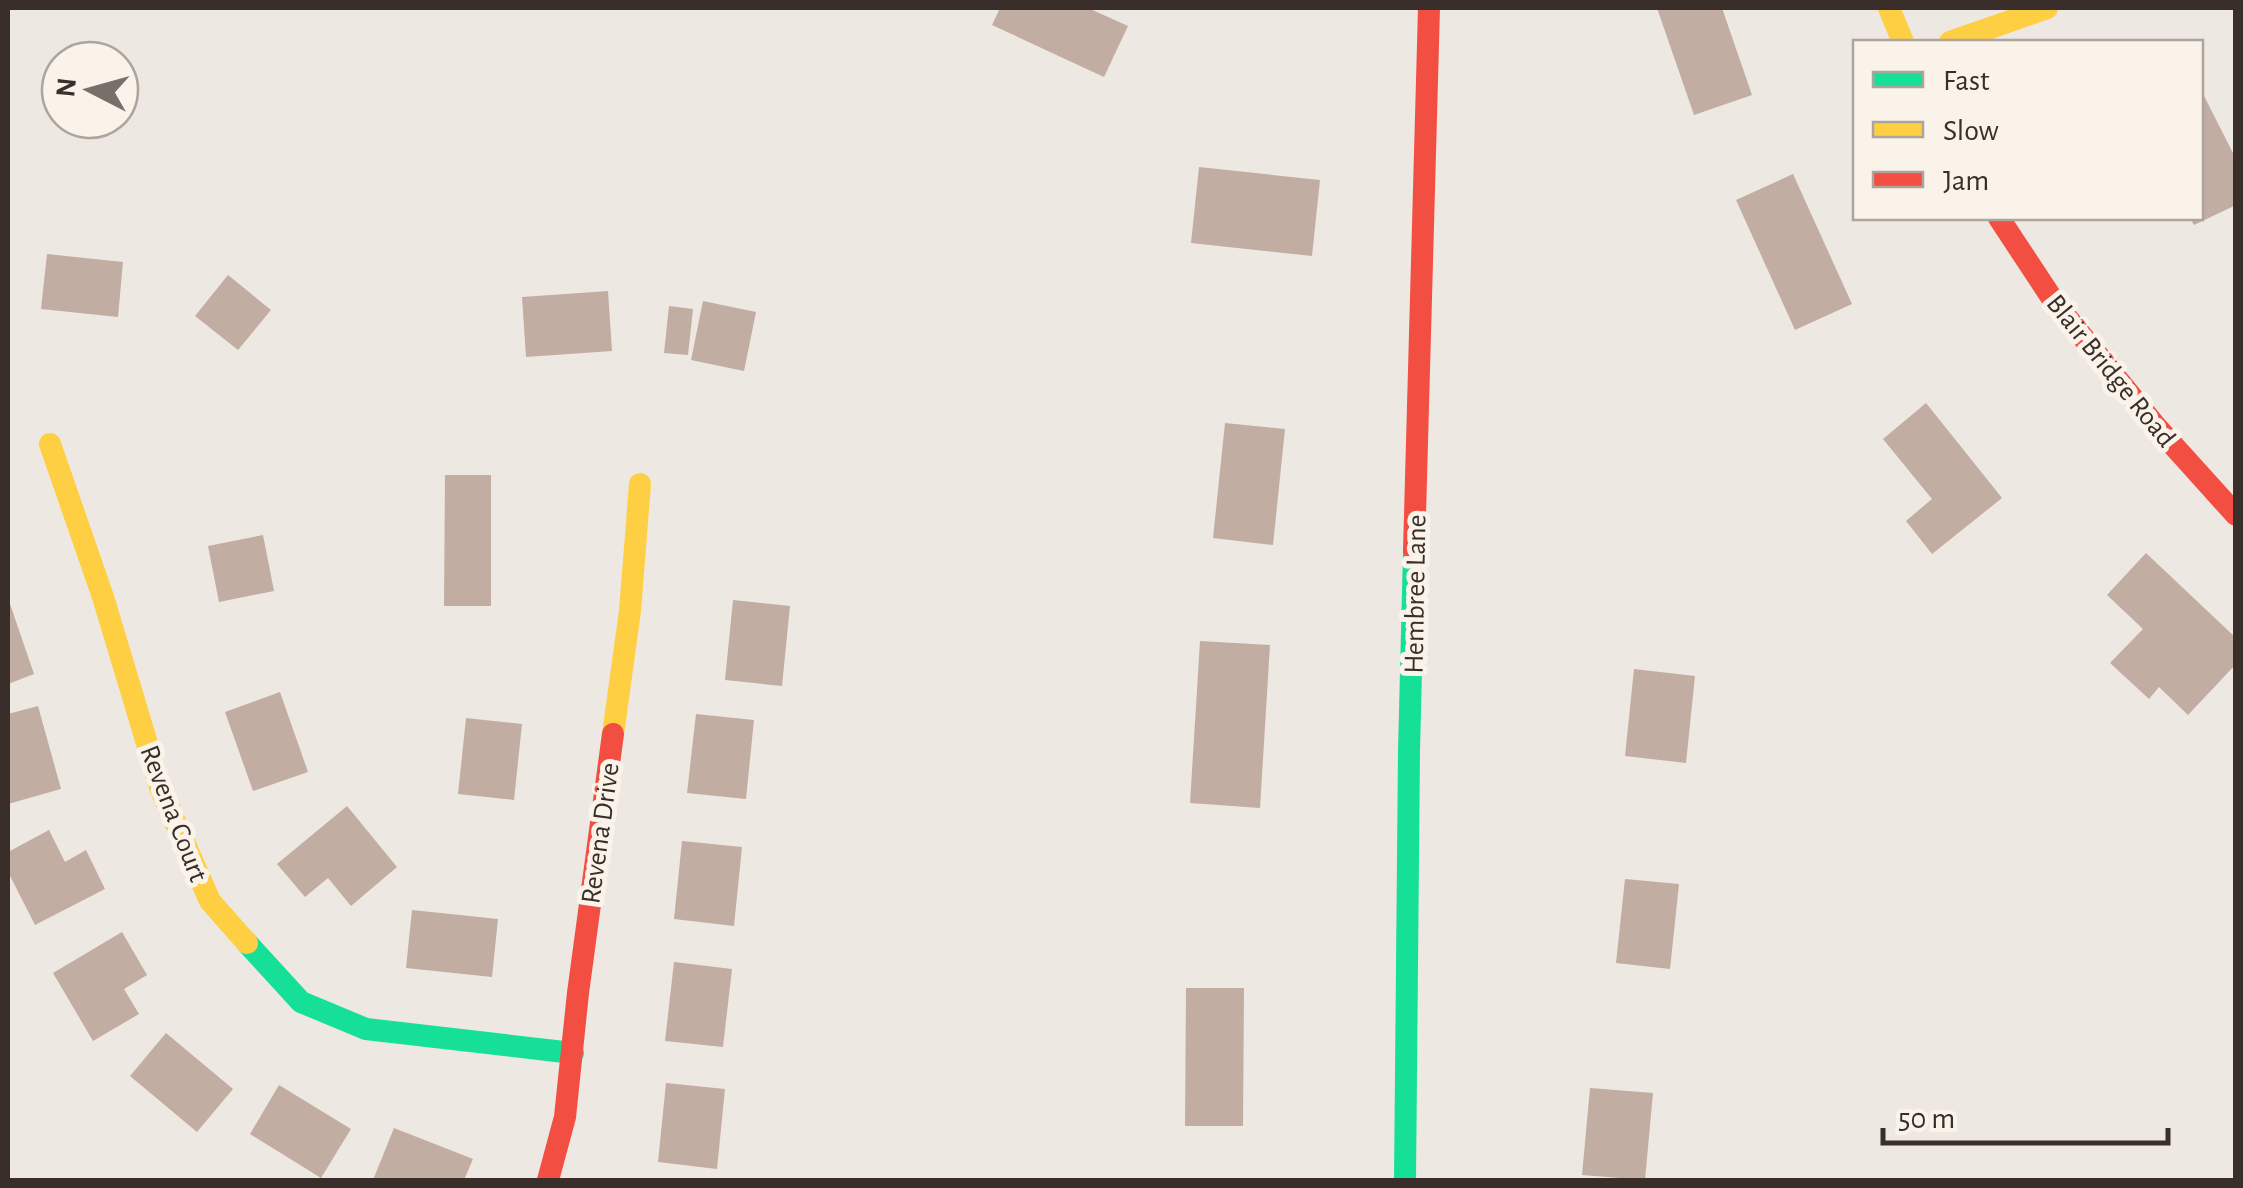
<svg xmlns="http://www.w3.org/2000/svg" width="2243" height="1188" font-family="'Alegreya Sans',sans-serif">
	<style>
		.building { fill: #c2ada3 }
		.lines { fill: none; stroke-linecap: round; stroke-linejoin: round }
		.fast { stroke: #16e098; stroke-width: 22 }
		.slow { stroke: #ffcf43; stroke-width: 22 }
		.jam { stroke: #f24e42; stroke-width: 22 }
		.labels { text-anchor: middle; stroke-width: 10; stroke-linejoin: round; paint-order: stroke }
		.street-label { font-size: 28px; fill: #392e29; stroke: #faf3ea }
	</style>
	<rect width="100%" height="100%" fill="#eee8e2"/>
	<g class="building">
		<polygon points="1000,8 1088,8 1128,26 1104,77 992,25"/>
		<polygon points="1657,8 1722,8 1752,95 1694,115"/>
		<polygon points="2200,88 2236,159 2236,205 2194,225 2190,218 2200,218"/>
		<polygon points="1199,167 1320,180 1312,256 1191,243"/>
		<polygon points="1793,174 1852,304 1795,330 1736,200"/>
		<polygon points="47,254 123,262 118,317 41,309"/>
		<polygon points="228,275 271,310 238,350 195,316"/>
		<polygon points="608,291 612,351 526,357 522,297"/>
		<polygon points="703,301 756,312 744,371 691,360"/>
		<polygon points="669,306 693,309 688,355 664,353"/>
		<polygon points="1926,403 2002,498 1932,554 1906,521 1932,499 1883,439"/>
		<polygon points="1225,423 1285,429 1273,545 1213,538"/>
		<polygon points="445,475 491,475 491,606 444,606"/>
		<polygon points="263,535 274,591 219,602 208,546"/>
		<polygon points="2146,553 2236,638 2236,664 2188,715 2159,687 2149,699 2110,663 2143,629 2107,595"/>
		<polygon points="8,598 34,674 8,684"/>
		<polygon points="733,600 790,606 782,686 725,680"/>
		<polygon points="1200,641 1270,645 1260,808 1190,803"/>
		<polygon points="1634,669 1695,676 1686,763 1625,756"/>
		<polygon points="280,692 308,772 253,791 225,712"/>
		<polygon points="38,706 61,789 8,804 8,714"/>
		<polygon points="696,714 754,720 746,799 687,793"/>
		<polygon points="466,718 522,724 514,800 458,794"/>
		<polygon points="347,806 397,867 351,906 328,878 305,897 277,864"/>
		<polygon points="49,830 65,862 86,850 105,889 35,925 8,872 8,852"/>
		<polygon points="682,841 742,847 734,926 674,919"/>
		<polygon points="1625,879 1679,884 1670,969 1616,963"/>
		<polygon points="412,910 498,919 492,977 406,968"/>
		<polygon points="122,932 147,975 124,989 139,1014 93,1041 53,973"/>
		<polygon points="674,962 732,969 723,1047 665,1041"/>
		<polygon points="1186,988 1244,988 1243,1126 1185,1126"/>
		<polygon points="166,1033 233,1089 197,1132 130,1076"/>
		<polygon points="666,1083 725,1089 717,1169 658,1162"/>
		<polygon points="279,1085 351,1129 321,1178 250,1134"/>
		<polygon points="1590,1088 1653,1093 1645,1180 1582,1175"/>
		<polygon points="394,1128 473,1159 464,1180 373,1180"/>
	</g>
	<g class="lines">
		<g class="fast">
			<polyline points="247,943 301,1002 366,1029 573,1053"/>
			<polyline points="1405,1180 1409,751 1414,551"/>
		</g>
		<g class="slow">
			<polyline points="1889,8 1903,42"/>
			<polyline points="1950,42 2047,8"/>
			<polyline points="50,444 103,597 161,790 210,901 247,943"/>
			<polyline points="613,734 630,611 640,484"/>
		</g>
		<g class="jam">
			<polyline points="1999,218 2055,303 2154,424 2236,515"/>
			<polyline points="1414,551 1429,8"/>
			<polyline points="548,1180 565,1117 578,993 613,734"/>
		</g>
	</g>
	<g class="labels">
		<g class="street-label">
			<text transform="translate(2112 370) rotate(51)" y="10">Blair Bridge Road</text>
			<text transform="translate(1414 594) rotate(-89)" y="10">Hembree Lane</text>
			<text transform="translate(175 813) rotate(69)" y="10">Revena Court</text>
			<text transform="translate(599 833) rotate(-82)" y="10">Revena Drive</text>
		</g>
	</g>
	<rect width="2243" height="1188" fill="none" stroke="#392e29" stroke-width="20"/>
	<rect x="1853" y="40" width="350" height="180" fill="#faf3ea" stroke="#ada49d" stroke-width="2.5"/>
	<rect x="1873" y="72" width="50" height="15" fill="#16e098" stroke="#ada49d" stroke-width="2.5"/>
	<text x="1943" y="90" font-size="30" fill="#392e29">Fast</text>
	<rect x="1873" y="122" width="50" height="15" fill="#ffcf43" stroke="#ada49d" stroke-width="2.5"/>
	<text x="1943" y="140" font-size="30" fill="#392e29">Slow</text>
	<rect x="1873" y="172" width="50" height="15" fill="#f24e42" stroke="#ada49d" stroke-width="2.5"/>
	<text x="1943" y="190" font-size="30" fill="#392e29">Jam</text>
	<g transform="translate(90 90) rotate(276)"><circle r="48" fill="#faf3ea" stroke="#ada49d" stroke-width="2.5"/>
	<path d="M0-8L18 38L0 25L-18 38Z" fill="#786f6a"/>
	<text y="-15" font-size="28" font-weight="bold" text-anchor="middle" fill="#392e29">N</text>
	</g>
	<path d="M1883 1128v15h285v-15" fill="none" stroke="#392e29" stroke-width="5"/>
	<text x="1898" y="1128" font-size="30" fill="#392e29" stroke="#faf3ea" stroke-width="8" paint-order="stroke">50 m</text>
</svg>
